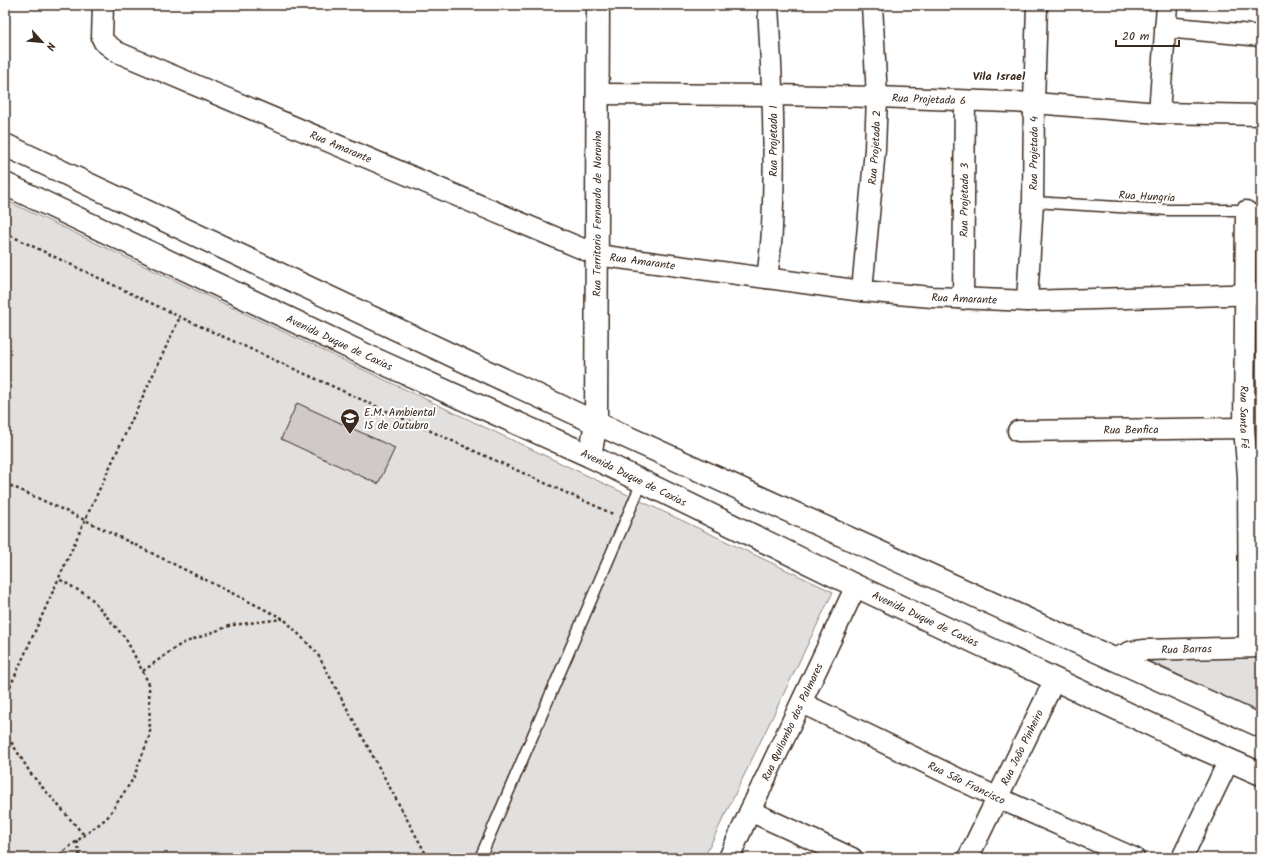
<svg xmlns="http://www.w3.org/2000/svg" width="1266" height="863" font-family="Kalam,sans-serif">
	<style>
		.green { fill: #e2e0de; stroke: #8e857e }
		.building { fill: #cfcac7; stroke: #3b2a1e }
		.lines { fill: none; stroke-linecap: round; stroke-linejoin: round }
		.service-casing { stroke: #3b2a1e; stroke-width: 13 }
		.minor-casing { stroke: #3b2a1e; stroke-width: 23 }
		.tertiary-casing { stroke: #3b2a1e; stroke-width: 25 }
		.primary-casing { stroke: #3b2a1e; stroke-width: 25 }
		.path { stroke: #3b2a1e; stroke-width: 2.5; stroke-dasharray: 3 3; stroke-linecap: butt }
		.service { stroke: #fff; stroke-width: 10 }
		.minor { stroke: #fff; stroke-width: 20 }
		.tertiary { stroke: #fff; stroke-width: 22 }
		.primary { stroke: #fff; stroke-width: 22 }
		.labels { text-anchor: middle; stroke-width: 4; stroke-linejoin: round; paint-order: stroke }
		.street-label { font-size: 11px; fill: #3b2a1e; stroke: #fff }
		.poi-label { font-size: 11px; fill: #3b2a1e; stroke: #fff; text-anchor: start }
		.neighbourhood-label { font-size: 12px; font-weight: bold; fill: #3b2a1e; stroke: #fff }
	</style>
	<rect width="100%" height="100%" fill="#fff"/>
	<filter id="ink" filterUnits="userSpaceOnUse"><feTurbulence type="fractalNoise" baseFrequency=".025" numOctaves="2"/><feDisplacementMap in="SourceGraphic" scale="8" xChannelSelector="R" yChannelSelector="G"/><feConvolveMatrix kernelMatrix="1 2 1 2 8 2 1 2 1" color-interpolation-filters="sRGB"/></filter>
	<g filter="url(#ink)">
		<g class="green">
			<polygon points="5,200 833,592 704,858 5,858"/>
			<polygon points="1138,655 1261,656 1261,715"/>
		</g>
		<polygon class="building" points="297,403 395,448 378,484 281,439"/>
		<g class="lines">
			<g class="service-casing">
				<g id="service">
					<polyline points="1033,202 1169,210 1261,210"/>
					<polyline points="480,858 642,482"/>
				</g>
			</g>
			<g class="minor-casing">
				<g id="minor">
					<path id="s1" d="M 103,5 L 102,38 L 104,42 L 117,52 L 597,255 L 862,291 L 932,297 L 1027,301 L 1261,294"/>
					<polyline points="1165,27 1261,36"/>
					<path id="s2" d="M 597,94 L 772,95 L 877,97 L 1034,103 L 1159,113 L 1261,115"/>
					<polyline points="1159,113 1167,5"/>
					<path id="s3" d="M 1246,211 L 1244,428 L 1248,476 L 1249,647"/>
					<path d="M 767,278 C 769,261 772,243 772,226 C 776,153 772,79 768,5"/>
					<path id="s4" d="M 862,291 L 875,149 L 877,97 L 872,5"/>
					<path id="s5" d="M 963,299 L 965,101"/>
					<path id="s6" d="M 1027,301 L 1033,202 L 1034,103 L 1037,5"/>
					<path id="s7" d="M 1018,431 L 1244,428"/>
					<path id="s8" d="M 1114,659 L 1130,652 L 1145,650 L 1261,647"/>
					<path id="s9" d="M 802,703 L 996,797 L 1134,858"/>
					<polyline points="750,811 852,858"/>
					<path id="s10" d="M 729,858 L 750,811 L 856,586"/>
					<path id="s11" d="M 968,858 L 1055,679"/>
					<polyline points="1182,858 1229,760"/>
				</g>
			</g>
			<g class="tertiary-casing">
				<g id="tertiary">
					<path id="s12" d="M 590,456 L 596,423 L 598,5"/>
				</g>
			</g>
			<g class="primary-casing">
				<g id="primary">
					<polyline points="5,145 596,423 1261,726"/>
					<path id="s13" d="M 5,184 L 372,358 L 590,456 L 856,586 L 1190,743 L 1261,774"/>
				</g>
			</g>
			<g class="path">
				<polyline points="5,233 180,317 613,514"/>
				<polyline points="5,483 85,520 284,619 317,653 428,858"/>
				<polyline points="143,671 181,644 232,625 283,619"/>
				<polyline points="5,698 85,520 180,317"/>
				<polyline points="5,732 31,774 84,835"/>
				<polyline points="77,841 80,858"/>
				<polyline points="48,858 60,854 107,818 133,779 150,735 149,684 126,639 90,597 59,579"/>
			</g>
			<use href="#service" class="service"/>
			<use href="#minor" class="minor"/>
			<use href="#tertiary" class="tertiary"/>
			<use href="#primary" class="primary"/>
		</g>
	</g>
	<defs>
		<g id="school-pin" transform="scale(1)"><path d="M0 17L-7.5 6A9.5 9.5 0 1 1 7.5 6Z" fill="#3b2a1e" stroke="#fff"/><path d="M0-5L7-2L0 1L-7-2ZM-4 1L0 2.5L4 1V4Q0 6-4 4Z" fill="#fff"/></g>
	</defs>
	<g fill-rule="evenodd">
		<use href="#school-pin" x="350" y="418"/>
	</g>
	<g class="labels">
		<g class="street-label">
			<text dy="4" stroke="none"><textPath href="#s2" startOffset="332">Rua Projetada 6</textPath></text>
			<text transform="translate(773 141) rotate(-90)" y="4">Rua Projetada 1</text>
			<text dy="4" stroke="none"><textPath href="#s1" startOffset="297">Rua Amarante</textPath></text>
			<text dy="4" stroke="none"><textPath href="#s4" startOffset="144">Rua Projetada 2</textPath></text>
			<text dy="4" stroke="none"><textPath href="#s6" startOffset="148">Rua Projetada 4</textPath></text>
			<text transform="translate(1147 196) rotate(3)" y="4">Rua Hungria</text>
			<text dy="4" stroke="none"><textPath href="#s5" startOffset="99">Rua Projetada 3</textPath></text>
			<text dy="4" stroke="none"><textPath href="#s12" startOffset="243">Rua Territorio Fernando de Noronha</textPath></text>
			<text dy="4" stroke="none"><textPath href="#s1" startOffset="621">Rua Amarante</textPath></text>
			<text dy="4" stroke="none"><textPath href="#s1" startOffset="945">Rua Amarante</textPath></text>
			<text dy="4" stroke="none"><textPath href="#s13" startOffset="370">Avenida Duque de Caxias</textPath></text>
			<text dy="4" stroke="none"><textPath href="#s3" startOffset="206">Rua Santa Fé</textPath></text>
			<text dy="4" stroke="none"><textPath href="#s7" startOffset="113">Rua Benfica</textPath></text>
			<text dy="4" stroke="none"><textPath href="#s13" startOffset="694">Avenida Duque de Caxias</textPath></text>
			<text dy="4" stroke="none"><textPath href="#s13" startOffset="1018">Avenida Duque de Caxias</textPath></text>
			<text dy="4" stroke="none"><textPath href="#s8" startOffset="74">Rua Barras</textPath></text>
			<text dy="4" stroke="none"><textPath href="#s10" startOffset="150">Rua Quilombo dos Palmares</textPath></text>
			<text dy="4" stroke="none"><textPath href="#s11" startOffset="123">Rua João Pinheiro</textPath></text>
			<text dy="4" stroke="none"><textPath href="#s9" startOffset="183">Rua São Francisco</textPath></text>
		</g>
		<g class="poi-label">
			<text x="364" y="416">E.M. Ambiental<tspan x="364" dy="13">15 de Outubro</tspan></text>
		</g>
		<g class="neighbourhood-label">
			<text x="999" y="80">Vila Israel</text>
		</g>
	</g>
	<rect width="1266" height="863" fill="none" stroke="#fff" stroke-width="20"/>
	<rect x="10" y="10" width="1246" height="843" fill="none" stroke="#3b2a1e" stroke-width="1.5" filter="url(#ink)"/>
	<g transform="translate(42 42) rotate(117)" stroke="#ffffff" stroke-width="3" paint-order="stroke">
	<path d="M0-3L7 15L0 10L-7 15Z" fill="#3b2a1e"/>
	<text y="-6" font-size="11" font-weight="bold" text-anchor="middle" fill="#3b2a1e">N</text>
	</g>
	<path d="M1116 40v6h63v-6" fill="none" stroke="#3b2a1e" stroke-width="2"/>
	<text x="1122" y="40" font-size="12" fill="#3b2a1e" stroke="#ffffff" stroke-width="3" paint-order="stroke">20 m</text>
</svg>
